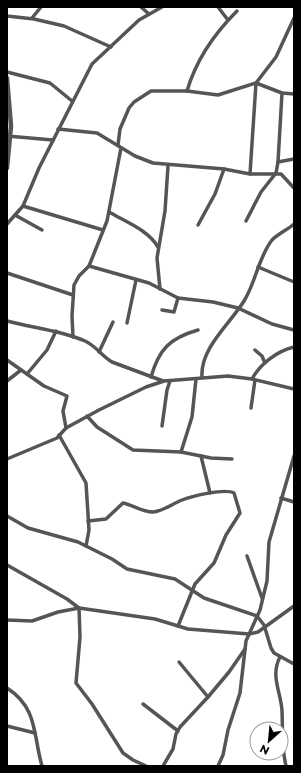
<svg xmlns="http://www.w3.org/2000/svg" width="301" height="773" font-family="Montserrat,sans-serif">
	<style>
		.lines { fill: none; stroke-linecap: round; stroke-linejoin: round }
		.minor { stroke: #555; stroke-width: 3.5 }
		.tertiary { stroke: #555; stroke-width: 4.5 }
	</style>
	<rect width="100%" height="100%" fill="#fff"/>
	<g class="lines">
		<g class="minor">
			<polyline points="141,7 149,14"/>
			<polyline points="218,7 228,20"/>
			<polyline points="7,16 34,19 64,26 111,47"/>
			<polyline points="32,18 41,7"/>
			<polyline points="7,72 50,83 72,101"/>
			<polyline points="256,83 282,93 294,94"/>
			<path d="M 187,91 C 196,60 214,34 237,11"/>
			<polyline points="58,129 97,133 135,156 153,163 224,169 250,174 281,174 294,188"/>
			<polyline points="7,136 53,140"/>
			<polyline points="118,145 120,129 129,108 134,102 151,91 187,91 218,95 256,83 276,57 294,18"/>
			<polyline points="278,162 282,93"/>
			<polyline points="250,174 256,83"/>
			<polyline points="23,206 103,230"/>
			<path d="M 109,212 C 126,222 148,230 158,247"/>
			<polyline points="15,215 42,230"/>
			<polyline points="246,221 261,192 276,173 278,162 294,159"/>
			<polyline points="7,224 23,206 39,168 92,64 139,20 162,7"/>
			<polyline points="198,225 215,194 224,169"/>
			<polyline points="89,266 149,283 178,298 213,302 238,308 272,324 294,330"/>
			<polyline points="258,267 294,282"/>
			<polyline points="7,273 73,295"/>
			<polyline points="160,289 157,258 165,211 168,166"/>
			<polyline points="162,310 174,312 178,298"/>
			<path d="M 7,321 C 33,328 60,330 85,341 C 96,346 102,356 112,362 L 163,381"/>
			<polyline points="127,323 136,280"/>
			<polyline points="73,337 72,316 74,285 79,276 89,266 107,221 121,148"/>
			<polyline points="255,350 262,356 265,363"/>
			<polyline points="99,352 113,322"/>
			<polyline points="7,360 44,386 67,396 63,411 66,428"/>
			<polyline points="27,374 47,350 56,331"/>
			<path d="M 151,377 C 159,349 170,338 198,330"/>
			<path d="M 202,377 C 200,348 230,324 244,301 C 256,282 258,258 272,240 C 278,234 287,230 294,224"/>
			<path d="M 252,379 C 260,364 277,351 294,347"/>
			<polyline points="7,381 21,370"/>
			<polyline points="251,408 255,380"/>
			<polyline points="87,416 97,427 133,450 181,452 211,458 232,459"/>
			<polyline points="162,426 167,390 170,381"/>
			<polyline points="59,435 86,483 89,530 86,546"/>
			<polyline points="181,452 192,417 196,379"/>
			<polyline points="201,456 210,493"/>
			<polyline points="7,459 57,438 66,428 99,410 146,387 164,381 228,376 252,379 294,389"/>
			<polyline points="281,498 294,502"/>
			<polyline points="7,516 28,528 78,542 112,559 127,569 175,579 204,598 257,616 264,625 271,648 274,653 294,664"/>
			<path d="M 88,521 L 106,519 L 123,503 C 133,505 142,512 153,512 C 163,511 172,504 182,500 C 192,496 225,488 234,493 L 240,513 L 226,535 L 214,563 L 195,584 L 178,626"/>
			<polyline points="247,556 262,598"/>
			<polyline points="7,565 67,599 79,608 80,637 76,683 92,704 123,753 133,760 146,766"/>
			<polyline points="7,620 32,621 58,612 79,608 155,619 188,629 249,634 258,632 294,606"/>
			<path d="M 280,657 C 270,676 281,692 282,711 C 283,731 281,745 286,766"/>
			<polyline points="179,662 208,697"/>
			<path d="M 7,688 C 38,708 33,735 42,766"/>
			<polyline points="143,704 178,731"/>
			<polyline points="7,726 35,733"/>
			<polyline points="163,766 173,749 176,734 180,727 208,697 229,672 245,649"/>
			<polyline points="218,766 223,755 228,730 240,693 246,641 260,610 267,581 269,542 294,456"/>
		</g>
		<polyline class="tertiary" points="7,78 11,126 7,168"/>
	</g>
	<rect width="301" height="773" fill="none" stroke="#000000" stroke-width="16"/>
	<g transform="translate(269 741) rotate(207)"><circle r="19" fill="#ffffff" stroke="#999999"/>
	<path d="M0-3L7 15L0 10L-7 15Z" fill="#000000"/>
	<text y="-6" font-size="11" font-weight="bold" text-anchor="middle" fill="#000000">N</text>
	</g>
</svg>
